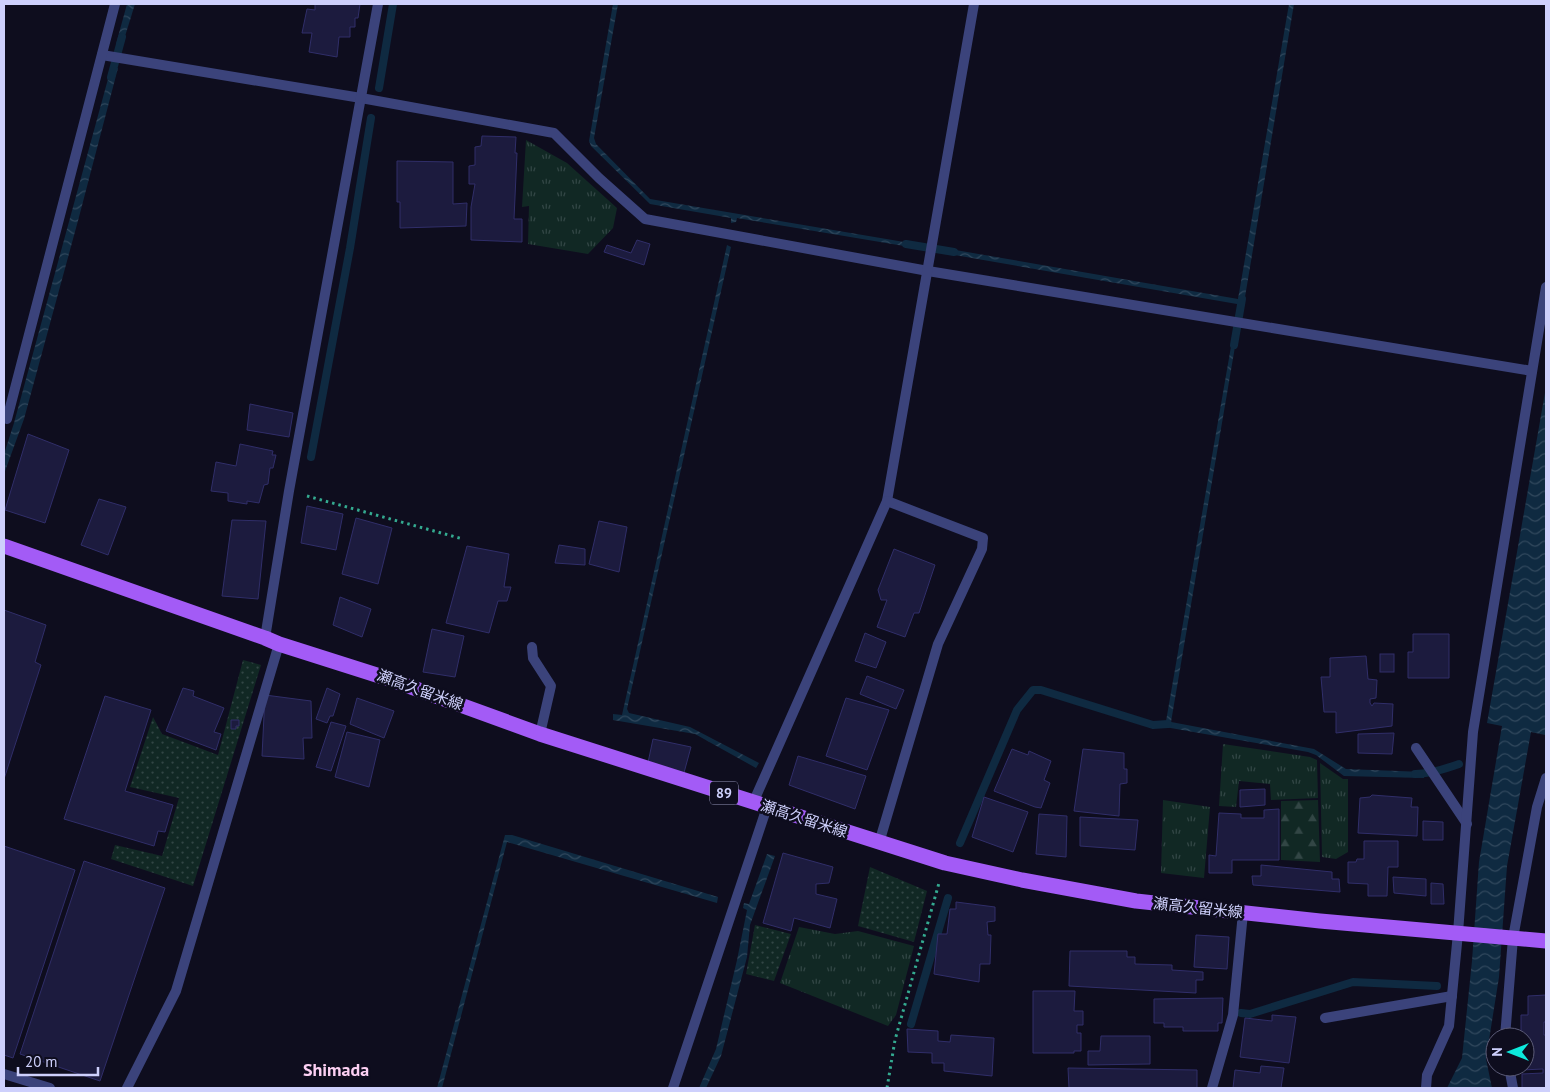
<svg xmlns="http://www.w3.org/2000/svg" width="1550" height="1092" font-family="'PT Sans','Noto Sans JP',sans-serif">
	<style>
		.grass { fill: url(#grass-tufts) }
		.forest { fill: url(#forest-firs) }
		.garden { fill: url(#garden-dots) }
		.water { fill: url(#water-waves) }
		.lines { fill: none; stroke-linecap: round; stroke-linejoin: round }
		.stream { stroke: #0f2a41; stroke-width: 8 }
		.building { fill: #1c1b3e; stroke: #302e69 }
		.path { stroke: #34aa90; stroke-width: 3; stroke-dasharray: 2.5 4; stroke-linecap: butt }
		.lane { stroke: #3b437b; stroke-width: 10 }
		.street { stroke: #3b437b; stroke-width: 10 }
		.primary { stroke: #a35bf6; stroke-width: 15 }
		.labels { text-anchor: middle; stroke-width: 5; stroke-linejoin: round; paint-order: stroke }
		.shield { fill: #0e0d1e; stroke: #9496b9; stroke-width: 1 }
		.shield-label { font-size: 14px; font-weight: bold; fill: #ced0fc }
		.street-label { font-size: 15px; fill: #ced0fc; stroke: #0e0d1e }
		.quarter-label { font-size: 18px; font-weight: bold; fill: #fcd0f3; stroke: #0e0d1e }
	</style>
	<defs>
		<pattern id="grass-tufts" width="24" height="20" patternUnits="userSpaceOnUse" patternTransform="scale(1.25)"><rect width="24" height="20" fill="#112824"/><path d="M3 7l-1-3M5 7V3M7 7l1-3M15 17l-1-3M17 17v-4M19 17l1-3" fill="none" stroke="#324645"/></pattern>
		<pattern id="forest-firs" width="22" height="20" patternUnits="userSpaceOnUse" patternTransform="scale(1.25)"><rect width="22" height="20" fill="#112824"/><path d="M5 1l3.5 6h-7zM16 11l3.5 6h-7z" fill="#324645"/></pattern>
		<pattern id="garden-dots" width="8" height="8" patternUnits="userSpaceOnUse" patternTransform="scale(1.25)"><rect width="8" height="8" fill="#112824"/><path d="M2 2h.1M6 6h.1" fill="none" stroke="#324645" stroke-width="1.8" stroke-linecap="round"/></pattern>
		<pattern id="water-waves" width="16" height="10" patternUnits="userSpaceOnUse" patternTransform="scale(1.25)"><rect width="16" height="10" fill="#0f2a41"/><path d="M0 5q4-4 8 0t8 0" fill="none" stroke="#31485d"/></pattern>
	</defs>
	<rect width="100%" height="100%" fill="#0e0d1e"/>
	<g class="grass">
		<polygon points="526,140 567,163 617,208 613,228 588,254 528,244 529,206 522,207"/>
		<polygon points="1223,744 1310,757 1317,760 1318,798 1271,800 1270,784 1239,781 1236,807 1219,806"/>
		<polygon points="1320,763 1343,779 1348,779 1348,852 1336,859 1322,857"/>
		<polygon points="1163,800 1210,807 1204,878 1161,873"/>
		<polygon points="799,927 835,934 858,931 914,946 896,1015 888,1026 780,983"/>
	</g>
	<polygon class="forest" points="1318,800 1320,862 1281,860 1281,801"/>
	<g class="garden">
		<polygon points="243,660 261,665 193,886 111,859 115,845 162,856 179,798 130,787 153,717 162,734 218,755"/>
		<polygon points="870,867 927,891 914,942 858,926"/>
		<polygon points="755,925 791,934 774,981 746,974"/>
	</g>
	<g class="water">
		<polygon points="127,4 135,4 122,46 116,44"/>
		<polygon points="613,4 618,4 594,138 596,144 650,199 916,244 916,248 737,218 736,222 731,223 731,218 650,204 591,146 589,141"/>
		<polygon points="1289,4 1294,4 1243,309 1237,308 1237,304 943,253 944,248 1238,299"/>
		<polygon points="111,68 118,68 79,217 24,419 4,474 4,454 14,423"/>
		<polygon points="727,245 731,247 627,709 629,713 690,727 759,763 756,768 695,734 613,720 613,714 622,715"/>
		<polygon points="1233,335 1237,335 1171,722 1314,749 1346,769 1424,772 1424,778 1344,776 1316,755 1308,752 1165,727"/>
		<polygon points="1546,387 1546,726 1545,735 1531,732 1507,866 1499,977 1486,1059 1492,1088 1447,1088 1462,1058 1472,961 1479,862 1502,726 1487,723"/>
		<polygon points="505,835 512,835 718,897 717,903 507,842 442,1088 437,1088"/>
		<polygon points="767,854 775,856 750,925 747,957 721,1056 706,1088 699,1088 716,1049 737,960 747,910 743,908 744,903 749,904"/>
	</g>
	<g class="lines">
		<g class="stream">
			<polyline points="111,77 122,37"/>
			<polyline points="379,88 393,4"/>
			<polyline points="906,244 954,252"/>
			<polyline points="1234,345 1242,299"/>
			<polyline points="311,457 350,248 371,118"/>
			<path d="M 1415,774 C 1430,774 1445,769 1459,764"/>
			<polyline points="960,843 1017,710 1033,690 1041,690 1153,725 1168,724"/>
			<polyline points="1241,1013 1250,1014 1353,982 1437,986"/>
			<polyline points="911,1024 948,898"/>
		</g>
	</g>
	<g class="building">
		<polygon points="315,4 360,4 358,18 355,18 355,27 350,27 350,37 339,37 337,57 309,52 312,33 302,33 307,9 315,10"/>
		<polygon points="482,136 516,137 515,153 517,153 514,219 522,219 522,242 471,240 471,207 475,184 469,184 469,166 475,165 475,147 481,146"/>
		<polygon points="397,161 453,162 453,204 467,203 466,226 400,228 400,202 397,202"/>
		<polygon points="637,240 650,244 644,265 604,252 607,245 631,253"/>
		<polygon points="250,404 293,413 289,437 247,430"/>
		<polygon points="28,434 69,450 45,523 5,510"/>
		<polygon points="240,444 273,451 272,455 276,455 273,468 270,468 268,484 264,485 259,503 247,501 247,504 228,501 228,493 211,491 216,462 236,466"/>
		<polygon points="99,499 126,507 108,555 81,545"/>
		<polygon points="307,506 343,514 336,550 301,543"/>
		<polygon points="356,518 392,528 378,584 342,574"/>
		<polygon points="232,520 266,521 258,599 222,596"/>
		<polygon points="599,521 627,527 619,572 589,564"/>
		<polygon points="559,545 585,549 585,565 555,563"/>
		<polygon points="467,546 509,554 504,587 511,587 507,601 498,601 489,633 446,623"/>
		<polygon points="894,549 935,565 919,613 914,613 905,637 877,627 887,600 881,600 878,590"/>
		<polygon points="340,597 371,609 362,637 333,625"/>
		<polygon points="4,610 46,625 35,662 41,665 4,779"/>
		<polygon points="432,629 464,636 455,677 423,672"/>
		<polygon points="865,633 886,642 876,668 855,661"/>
		<polygon points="1413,634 1449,634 1449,678 1408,678 1408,652 1413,652"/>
		<rect x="1380" y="654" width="14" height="18"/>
		<polygon points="1366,656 1368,679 1377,680 1376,698 1370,699 1370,703 1372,706 1374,703 1393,704 1392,726 1336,733 1336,712 1324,712 1321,677 1330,677 1330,658"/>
		<polygon points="867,676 904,690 896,709 860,694"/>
		<polygon points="183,688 194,691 193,696 224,708 214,732 221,734 216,750 166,731"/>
		<polygon points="327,688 340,694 333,716 330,716 327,723 316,719"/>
		<polygon points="265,695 311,701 312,738 303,738 304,759 262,756"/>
		<polygon points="105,696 151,710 125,791 173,805 165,832 158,831 154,846 64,819"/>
		<polygon points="357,698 394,711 384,738 350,724"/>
		<polygon points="846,698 889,710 867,770 826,756"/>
		<polygon points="231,720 239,720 239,726 236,726 236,729 231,729"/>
		<polygon points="331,722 346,726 331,771 316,767"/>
		<polygon points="347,732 380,740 369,787 335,777"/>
		<polygon points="1394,733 1392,754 1358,753 1358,734"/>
		<polygon points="653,739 691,747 682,780 646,772"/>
		<polygon points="1012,749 1028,755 1029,751 1051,761 1044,780 1050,783 1041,808 1035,807 994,791"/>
		<polygon points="1083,749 1124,753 1124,769 1127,769 1127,783 1120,784 1119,816 1074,811"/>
		<polygon points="798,756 866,776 855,809 789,785"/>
		<polygon points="1265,789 1265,805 1240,807 1240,790"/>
		<polygon points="1372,795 1412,798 1411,807 1418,807 1417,836 1358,833 1360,798 1370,797"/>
		<polygon points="984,797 1028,812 1013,852 972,837"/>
		<polygon points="1279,809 1279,860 1232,860 1232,873 1209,873 1209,855 1216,856 1219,813 1241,814 1241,818 1264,818 1264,810"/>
		<polygon points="1039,814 1067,816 1066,857 1036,854"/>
		<polygon points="1080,817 1138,820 1135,850 1080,846"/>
		<polygon points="1423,821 1443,822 1443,840 1423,840"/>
		<polygon points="1364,841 1398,841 1398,867 1388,867 1387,896 1368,896 1368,884 1348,883 1348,862 1356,862 1357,859 1364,859"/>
		<polygon points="4,846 75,870 13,1058 4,1055"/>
		<polygon points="783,853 833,867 829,883 816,884 816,894 837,899 830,928 794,918 791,931 763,923"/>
		<polygon points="84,861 165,888 100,1081 20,1054"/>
		<polygon points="1261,865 1332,872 1332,879 1339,879 1340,892 1253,885 1252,876 1261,876"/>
		<polygon points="1393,877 1426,879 1426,896 1394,893"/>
		<polygon points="1431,883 1443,884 1444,904 1431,904"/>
		<polygon points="956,902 995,907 995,921 987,922 988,935 991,935 990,964 980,964 979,982 934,974 938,934 947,934 950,909 956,909"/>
		<polygon points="1196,935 1229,937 1227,969 1194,967"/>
		<polygon points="1070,951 1127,951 1127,957 1135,957 1135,964 1172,965 1172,970 1203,972 1203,980 1196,980 1196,993 1069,986"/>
		<polygon points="1033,991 1075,991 1074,1011 1083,1011 1083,1025 1077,1025 1077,1033 1081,1033 1081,1051 1074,1051 1074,1053 1033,1053"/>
		<polygon points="1546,995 1546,1022 1544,1022 1544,1035 1546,1035 1546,1088 1522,1088 1522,1074 1543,1073 1543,1069 1522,1070 1522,1067 1525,1067 1525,1037 1521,1037 1521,1015 1528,1015 1528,996"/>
		<polygon points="1223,998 1222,1023 1218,1023 1218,1031 1183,1031 1183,1027 1164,1027 1164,1023 1154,1023 1154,999"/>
		<polygon points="1272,1015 1296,1017 1289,1063 1240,1057 1245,1018 1272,1021"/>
		<polygon points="907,1029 938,1031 938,1041 950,1042 951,1035 994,1038 992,1076 944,1071 944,1063 932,1063 932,1053 908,1052"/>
		<polygon points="1101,1036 1150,1036 1150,1064 1088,1065 1088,1051 1100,1051"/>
		<polygon points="1261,1066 1284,1068 1281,1088 1233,1088 1235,1070 1260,1073"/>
		<polygon points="1068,1068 1197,1070 1197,1088 1069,1088"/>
	</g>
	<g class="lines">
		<g class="path">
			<polyline points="307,496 463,539"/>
			<polyline points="887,1088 895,1040 939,883"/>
		</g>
		<g class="lane">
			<polyline points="1505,1037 1513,938 1537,807 1546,778"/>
			<polyline points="1509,1067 1513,1088"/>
		</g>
		<g class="street">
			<polyline points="102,55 361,98 554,133 599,178 645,219 928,271 1532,371"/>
			<polyline points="7,419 115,4"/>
			<polyline points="265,638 289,491 378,4"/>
			<polyline points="532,647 533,658 551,686 540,734"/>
			<polyline points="1416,748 1467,824"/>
			<polyline points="753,803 887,501 974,4"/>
			<polyline points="879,843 938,644 982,549 983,538 887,501"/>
			<polyline points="1325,1018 1452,996"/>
			<polyline points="4,1074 50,1088"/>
			<polyline points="127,1088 176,991 279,644"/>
			<polyline points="673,1088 767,807"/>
			<polyline points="1212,1088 1233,1015 1243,913"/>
			<polyline points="1426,1088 1427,1075 1449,1026 1458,933 1473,732 1546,287"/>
		</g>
		<polyline class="primary" points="4,546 265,638 279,644 386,678 540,734 945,863 1022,880 1136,901 1320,921 1546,941"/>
	</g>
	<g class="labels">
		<rect class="shield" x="710" y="781.5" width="28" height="23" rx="4"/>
		<g class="shield-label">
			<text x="724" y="798">89</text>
		</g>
		<g class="street-label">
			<text transform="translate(420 690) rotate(20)" y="5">瀬高久留米線</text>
			<text transform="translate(804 819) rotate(18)" y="5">瀬高久留米線</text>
			<text transform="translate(1198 908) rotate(6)" y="5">瀬高久留米線</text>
		</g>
		<g class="quarter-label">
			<text x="336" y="1076">Shimada</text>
		</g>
	</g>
	<rect width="1550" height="1092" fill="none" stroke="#ced0fc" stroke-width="10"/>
	<g transform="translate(1510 1052) rotate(270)"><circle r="24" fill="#0e0d1e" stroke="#5b5b77"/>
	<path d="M0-4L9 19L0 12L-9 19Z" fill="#0de9dc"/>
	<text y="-8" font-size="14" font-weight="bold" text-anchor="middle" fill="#ced0fc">N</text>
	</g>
	<path d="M18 1067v8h80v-8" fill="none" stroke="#ced0fc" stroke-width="2.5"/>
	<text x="25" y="1067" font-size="15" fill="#ced0fc" stroke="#0e0d1e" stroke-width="4" paint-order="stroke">20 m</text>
</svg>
